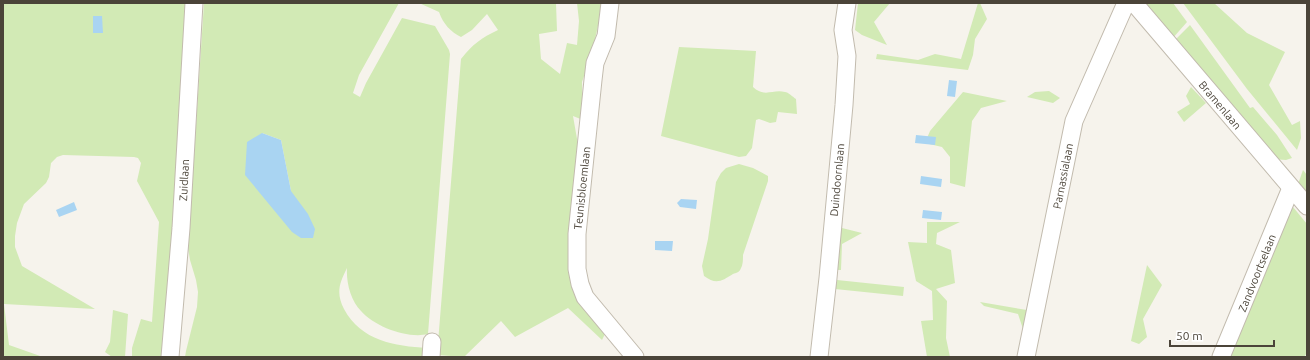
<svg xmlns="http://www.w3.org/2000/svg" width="1310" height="360" font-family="Ubuntu,sans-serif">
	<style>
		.green { fill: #d2eab5; fill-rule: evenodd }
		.water { fill: #a9d4f2 }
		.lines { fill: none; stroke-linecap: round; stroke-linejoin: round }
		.minor-casing { stroke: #c2bbae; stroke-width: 19 }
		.minor { stroke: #fff; stroke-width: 17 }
		.labels { text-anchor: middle; stroke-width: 4; stroke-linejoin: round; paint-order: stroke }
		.street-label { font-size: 11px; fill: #4b4439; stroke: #fff }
	</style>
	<rect width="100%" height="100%" fill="#f6f3ec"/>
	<g class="green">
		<polygon points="3,3 188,3 165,357 132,357 132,348 141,319 152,322 159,222 137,181 141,163 138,158 134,157 63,155 57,157 51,163 49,177 46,183 24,204 17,223 15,236 15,247 22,266 95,309 4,304 9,345 43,357 3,357"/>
		<path d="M 204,3 L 399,3 L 359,75 L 353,93 L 360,97 L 366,83 L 402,18 L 435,26 L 449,50 L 450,54 L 428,334 C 408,339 375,327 361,311 C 351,301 346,283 347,268 C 339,284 336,293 344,309 C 361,341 395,346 427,348 L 427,357 L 185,357 L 186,351 L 197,307 L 198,292 L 196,280 L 190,260 L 188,248 ZM 262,133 L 281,140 L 291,191 Z"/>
		<path d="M 419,3 L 556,3 L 557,31 L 539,34 L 541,59 L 560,74 L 567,43 L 577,45 L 579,21 L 577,3 L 603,3 L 592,53 L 582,82 L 583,120 L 573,116 L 580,156 L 572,261 L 606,332 L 602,340 L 568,308 L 515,337 L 501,321 L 464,357 L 437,355 L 461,59 C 473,44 481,38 498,30 L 487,14 L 472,30 L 461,37 C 451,32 443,24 439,12 Z"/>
		<polygon points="858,3 890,3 874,22 887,45 862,35 855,30"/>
		<polygon points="978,3 980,3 987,19 975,39 973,55 968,70 876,59 877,54 918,60 935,54 961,59"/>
		<polygon points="1144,3 1173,3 1187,22 1172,39"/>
		<polygon points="1183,3 1214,3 1247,33 1285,52 1269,85 1292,125 1300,121 1301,138 1297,150 1247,89"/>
		<polygon points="1190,25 1250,108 1253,107 1277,135 1292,158 1286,160 1273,159 1175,40"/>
		<path d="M 679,47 L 756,51 L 753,87 C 765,98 772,89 785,92 C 788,92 793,97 796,99 L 797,114 L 778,112 L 776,122 L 770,123 L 759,119 L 756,120 L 752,148 L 746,156 L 739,157 L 661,136 Z"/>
		<polygon points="1191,87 1206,103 1184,122 1177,112 1190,104 1186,96"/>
		<polygon points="1049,91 1060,98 1053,103 1027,97 1035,92"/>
		<polygon points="963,92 1007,101 981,108 972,121 965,187 950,183 950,157 942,147 925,143 930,131"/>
		<path d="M 739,164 L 753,168 L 768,176 L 768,181 L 743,255 C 743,259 743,265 741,268 C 740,272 736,273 733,274 C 722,281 716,285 704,276 L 702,266 L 708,239 L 716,182 L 721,173 L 726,168 Z"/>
		<polygon points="1303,170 1307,175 1307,197 1297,187"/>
		<polygon points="1293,207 1307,224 1307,353 1304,357 1226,357 1275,242"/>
		<polygon points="927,222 960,222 937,233 936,244 951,250 955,283 936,289 947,301 946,338 950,357 927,357 921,321 933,320 932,291 916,281 908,242 927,243"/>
		<polygon points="838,227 862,233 842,244 841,270 836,270"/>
		<polygon points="1147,265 1162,285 1143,319 1147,337 1139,344 1131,341"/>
		<polygon points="837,280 904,287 903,296 835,289"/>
		<polygon points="980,302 1027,310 1023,329 1018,314 984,306"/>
		<polygon points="113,310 128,314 125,357 112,357 105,352 110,342"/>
	</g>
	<g class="water">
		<polygon points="93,16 102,16 103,33 93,33"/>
		<polygon points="949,80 957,81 955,97 947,96"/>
		<polygon points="262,133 281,140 291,191 308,214 315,229 313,238 301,238 292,232 245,175 247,142"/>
		<polygon points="916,135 936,137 935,145 915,143"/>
		<polygon points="921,176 942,179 941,187 920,184"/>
		<polygon points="681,199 697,200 696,209 680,207 677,203"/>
		<polygon points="74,202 77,210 59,217 56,210"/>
		<polygon points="923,210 942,212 941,220 922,218"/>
		<polygon points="655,241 673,241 672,251 655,250"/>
	</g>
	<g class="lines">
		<g class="minor-casing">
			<g id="minor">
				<polyline points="610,3 606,36 595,63 593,80 577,234 577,269 580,284 585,297 635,357"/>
				<polyline points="1134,3 1307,206"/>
				<polyline points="170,357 181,228 194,3"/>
				<polyline points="431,357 432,342"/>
				<polyline points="819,357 828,278 844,105 847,56 843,30 847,3"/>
				<polyline points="1026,357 1074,121 1126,3"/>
				<polyline points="1221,357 1291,188"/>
			</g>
		</g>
		<use href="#minor" class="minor"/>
	</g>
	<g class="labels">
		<g class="street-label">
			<text transform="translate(1220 105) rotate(50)" y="4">Bramenlaan</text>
			<text transform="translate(1063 176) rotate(-79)" y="4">Parnassialaan</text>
			<text transform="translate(184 180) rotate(-87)" y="4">Zuidlaan</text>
			<text transform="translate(837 180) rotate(-85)" y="4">Duindoornlaan</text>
			<text transform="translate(582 188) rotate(-84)" y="4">Teunisbloemlaan</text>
			<text transform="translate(1257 273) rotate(-68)" y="4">Zandvoortselaan</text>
		</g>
	</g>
	<rect width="1310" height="360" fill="none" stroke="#4b4439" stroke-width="8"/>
	<path d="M1170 340v6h104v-6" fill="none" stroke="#4b4439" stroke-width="2"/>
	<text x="1176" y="340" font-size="12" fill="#4b4439" stroke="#ffffff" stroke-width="3" paint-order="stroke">50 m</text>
</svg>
